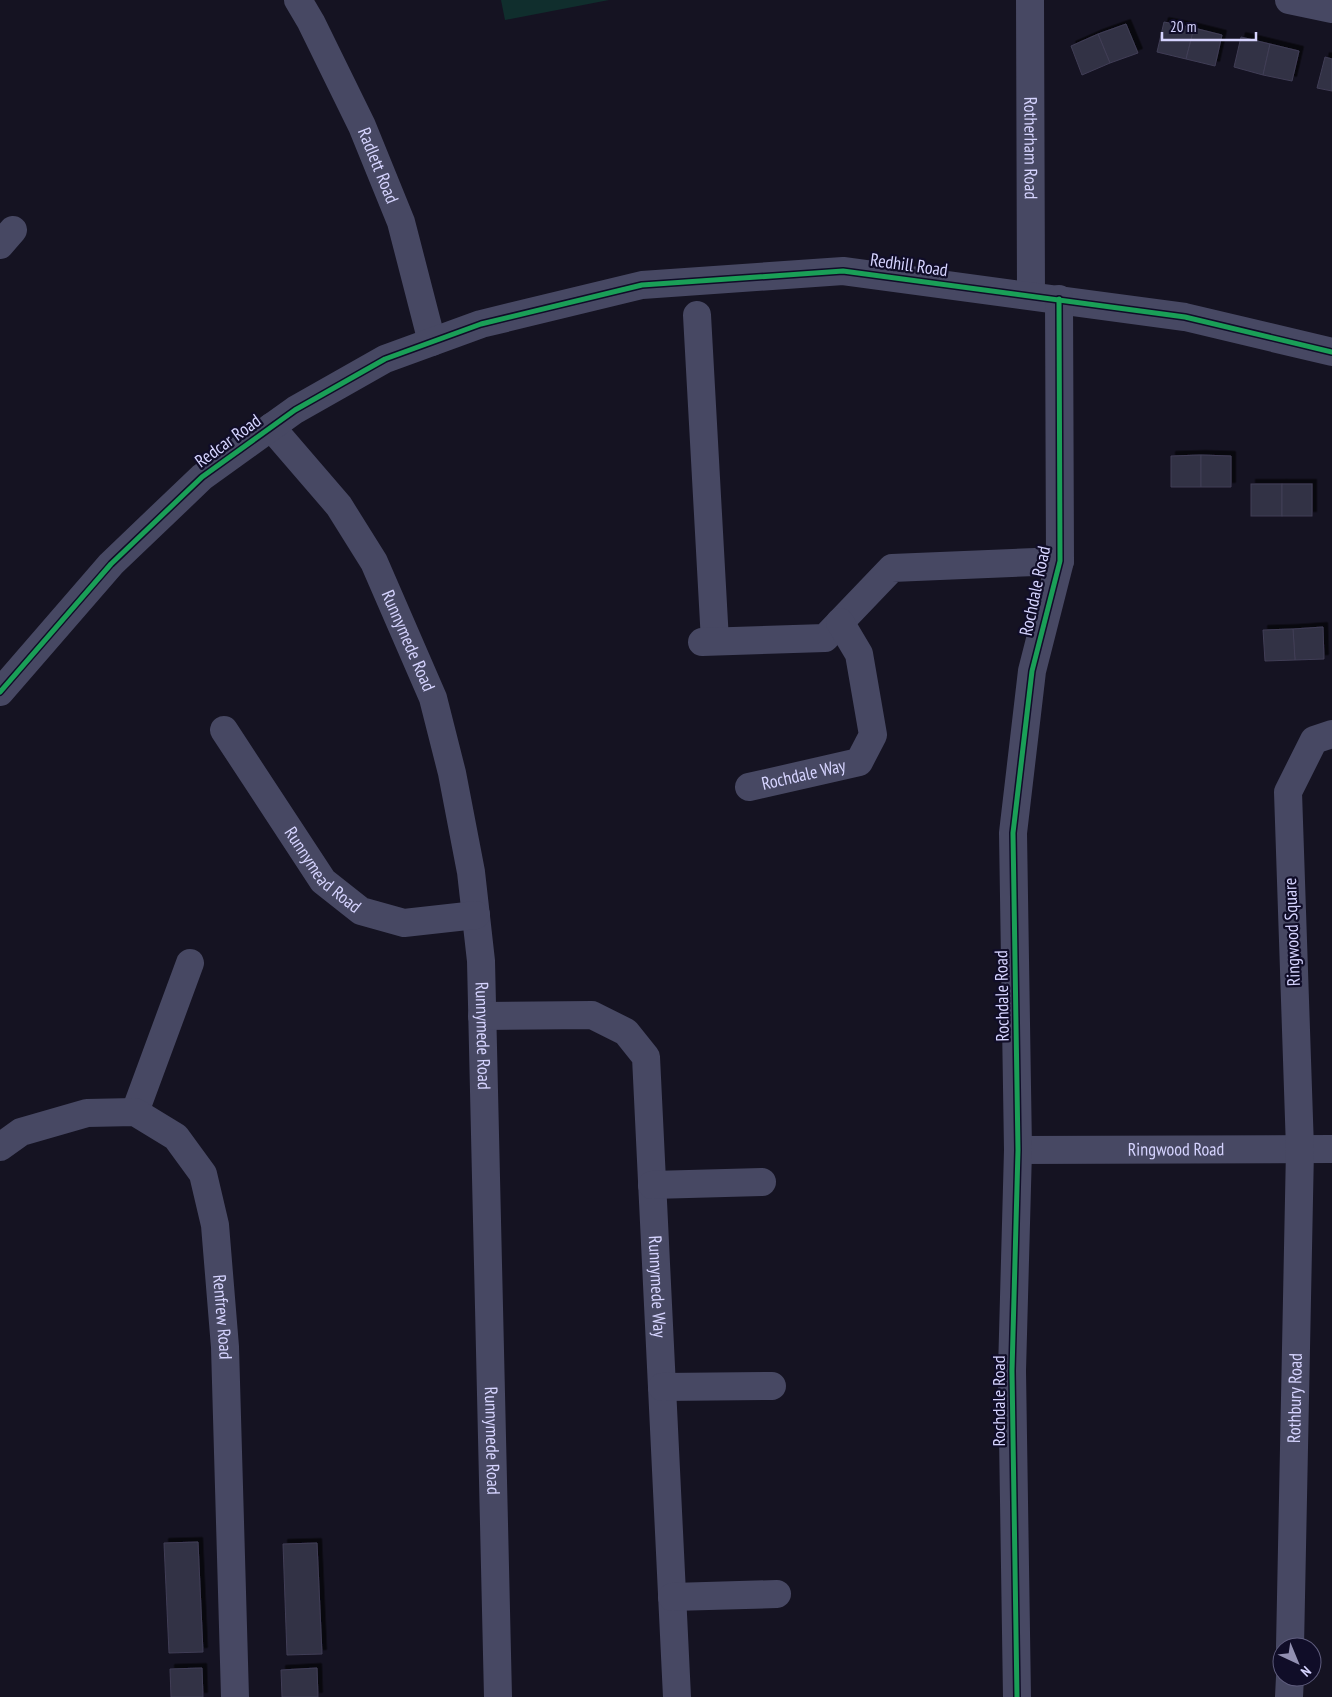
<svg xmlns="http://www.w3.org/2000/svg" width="1332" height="1697" font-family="'PT Sans Narrow',sans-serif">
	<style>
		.green { fill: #102e2d }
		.building { fill: #333144; stroke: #403e56; filter: url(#shadow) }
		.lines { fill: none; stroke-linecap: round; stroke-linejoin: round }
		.minor { stroke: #474863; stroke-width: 28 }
		.cycleway-casing { stroke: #100d28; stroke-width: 8 }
		.cycleway { stroke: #1a9f57; stroke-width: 5 }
		.labels { text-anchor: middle; stroke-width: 4.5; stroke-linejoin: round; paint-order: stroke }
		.street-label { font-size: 18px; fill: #d6d4ff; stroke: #100d28 }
	</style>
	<defs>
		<filter id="shadow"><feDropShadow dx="4.5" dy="-4.5" stdDeviation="0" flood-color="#0009"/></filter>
	</defs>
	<rect width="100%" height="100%" fill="#151322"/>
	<polygon class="green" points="501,0 609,0 505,20"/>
	<g class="building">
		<polygon points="1164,22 1194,28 1186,59 1157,52"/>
		<polygon points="1126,24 1138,53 1110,63 1098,34"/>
		<polygon points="1194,28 1222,35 1215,66 1186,59"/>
		<polygon points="1098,34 1110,63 1082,75 1071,46"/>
		<polygon points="1241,37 1270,44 1263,75 1234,67"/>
		<polygon points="1270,44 1299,51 1292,81 1263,75"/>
		<polygon points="1325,57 1332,59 1332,91 1317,88"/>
		<polygon points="1201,455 1201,487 1171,487 1171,456"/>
		<polygon points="1201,455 1231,456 1231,487 1201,487"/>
		<rect x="1251" y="484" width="31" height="32"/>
		<rect x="1282" y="484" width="30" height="32"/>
		<polygon points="1323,627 1324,659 1295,660 1293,629"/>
		<polygon points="1293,629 1295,660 1265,661 1263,630"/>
		<polygon points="198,1542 203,1652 169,1653 164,1543"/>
		<polygon points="317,1543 322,1654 287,1655 283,1544"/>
		<polygon points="202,1668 203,1697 171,1697 170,1669"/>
		<polygon points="317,1668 318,1697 282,1697 281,1670"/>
	</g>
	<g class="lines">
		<g class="minor">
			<path id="s1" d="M 298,0 L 311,22 L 362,126 L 401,222 L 432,342"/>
			<path id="s2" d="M 1030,0 L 1031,295"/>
			<polyline points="1289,0 1332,9"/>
			<polyline points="0,245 13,230"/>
			<polyline points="697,315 715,641"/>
			<path id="s3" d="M 271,427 L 339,506 L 374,562 L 433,698 L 452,773 L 471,872 L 481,961 L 498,1697"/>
			<polyline points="702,642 825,638 892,568 1060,561"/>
			<polyline points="0,692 111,564 202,477 295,410 385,359 481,324 642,285 843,271 1185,317 1332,352"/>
			<path id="s4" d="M 224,730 L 323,881 L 361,911 L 404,923 L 476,915"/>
			<path id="s5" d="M 749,787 L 859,762 L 873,735 L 859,654 L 840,622"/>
			<path id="s6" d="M 482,1016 L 592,1015 L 626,1032 L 646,1057 L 677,1697"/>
			<polyline points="135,1112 190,963"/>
			<path id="s7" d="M 0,1147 L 21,1132 L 87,1113 L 135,1112 L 176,1137 L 203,1174 L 215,1225 L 225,1347 L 235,1697"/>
			<path id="s8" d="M 1018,1150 L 1332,1149"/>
			<polyline points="652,1185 762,1182"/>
			<polyline points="662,1387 772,1386"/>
			<polyline points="672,1597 777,1594"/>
			<path id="s9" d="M 1290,1647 L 1300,1149 L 1288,792 L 1314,740 L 1332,734"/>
			<polyline points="1017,1697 1012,1371 1018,1150 1013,833 1032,671 1060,561 1059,299"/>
			<polyline points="1289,1697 1290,1677"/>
		</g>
		<g class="cycleway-casing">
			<g id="cycleway">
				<polyline points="0,692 111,564 202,477 295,410 385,359 481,324 642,285 843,271 1185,317 1332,352"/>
				<polyline points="1017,1697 1012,1371 1018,1150 1013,833 1032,671 1060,561 1059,299"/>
			</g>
		</g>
		<use href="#cycleway" class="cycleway"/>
	</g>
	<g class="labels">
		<g class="street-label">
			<text dy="6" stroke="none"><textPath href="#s2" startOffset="148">Rotherham Road</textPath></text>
			<text dy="6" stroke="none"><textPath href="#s1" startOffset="184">Radlett Road</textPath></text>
			<text transform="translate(909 265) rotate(8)" y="6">Redhill Road</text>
			<text transform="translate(228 441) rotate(-36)" y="6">Redcar Road</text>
			<text transform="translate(1035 591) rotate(-78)" y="6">Rochdale Road</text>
			<text dy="6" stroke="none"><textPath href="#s3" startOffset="256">Runnymede Road</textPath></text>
			<text dy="6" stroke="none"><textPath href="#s5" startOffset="56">Rochdale Way</textPath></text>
			<text dy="6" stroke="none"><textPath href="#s4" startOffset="172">Runnymead Road</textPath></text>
			<text transform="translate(1292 932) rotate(-92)" y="6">Ringwood Square</text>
			<text transform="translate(1002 996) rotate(-91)" y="6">Rochdale Road</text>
			<text dy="6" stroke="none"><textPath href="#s3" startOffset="661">Runnymede Road</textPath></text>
			<text dy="6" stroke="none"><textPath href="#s8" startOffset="158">Ringwood Road</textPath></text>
			<text dy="6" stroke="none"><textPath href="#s6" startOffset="410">Runnymede Way</textPath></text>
			<text dy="6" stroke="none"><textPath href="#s7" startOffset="381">Renfrew Road</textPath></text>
			<text dy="6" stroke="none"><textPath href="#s9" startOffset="249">Rothbury Road</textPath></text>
			<text transform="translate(999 1401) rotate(-90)" y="6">Rochdale Road</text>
			<text dy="6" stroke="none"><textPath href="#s3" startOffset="1066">Runnymede Road</textPath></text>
		</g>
	</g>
	<g transform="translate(1297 1662) rotate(136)"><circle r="24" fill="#100d28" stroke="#5f5d7e"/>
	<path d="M0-4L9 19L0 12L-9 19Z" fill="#9290b2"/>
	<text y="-8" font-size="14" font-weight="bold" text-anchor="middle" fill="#d6d4ff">N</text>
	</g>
	<path d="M1162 32v8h94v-8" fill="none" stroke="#d6d4ff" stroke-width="2.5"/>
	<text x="1170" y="32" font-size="15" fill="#d6d4ff" stroke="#100d28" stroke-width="4" paint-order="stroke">20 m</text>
</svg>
